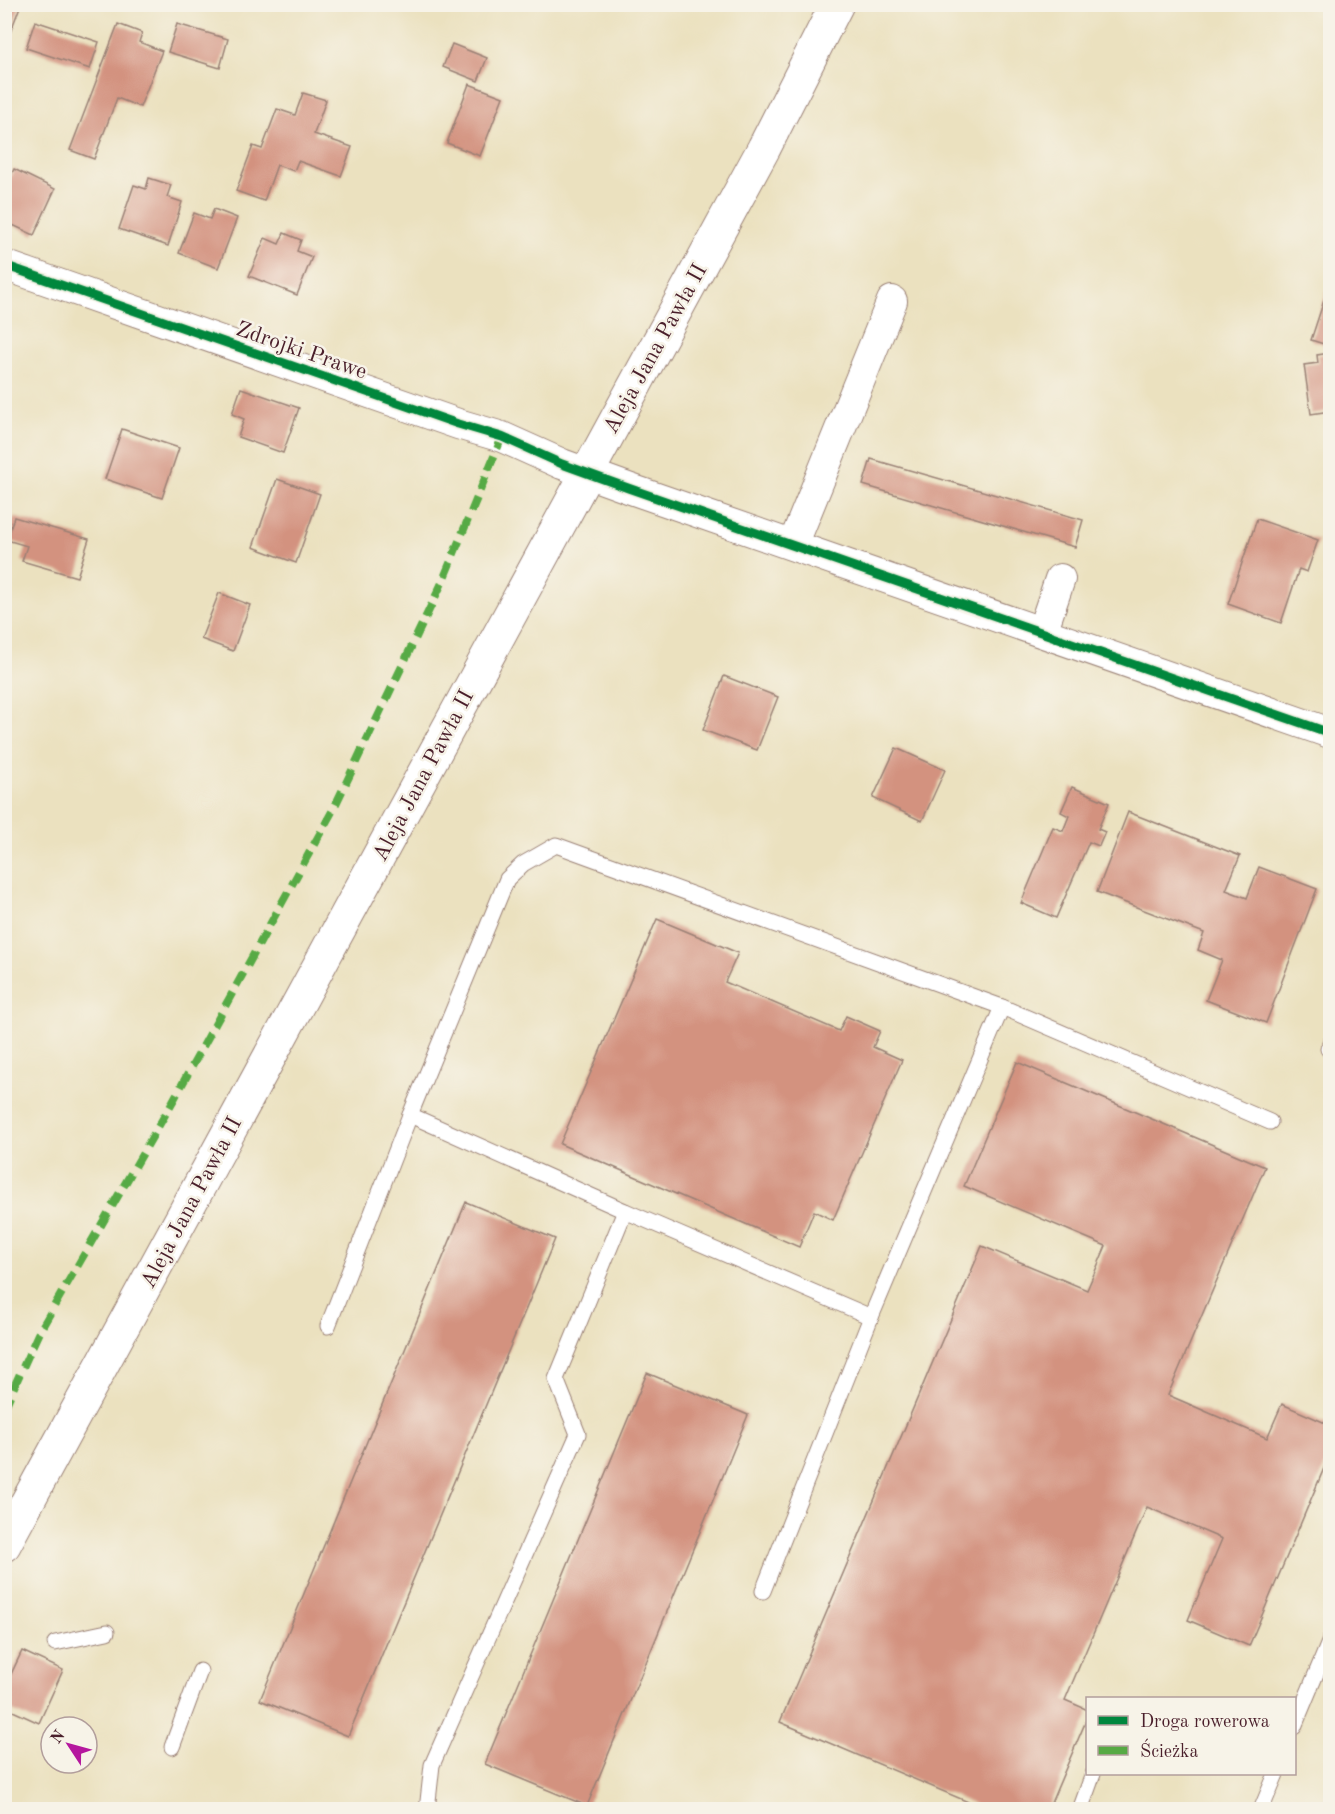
<svg xmlns="http://www.w3.org/2000/svg" width="1335" height="1814" font-family="'Old Standard TT',serif">
	<style>
		.building { fill: #d3927f }
		.lines { fill: none; stroke-linecap: round; stroke-linejoin: round }
		.service-casing { stroke: #9a8075; stroke-width: 17 }
		.minor-casing { stroke: #9a8075; stroke-width: 32 }
		.secondary-casing { stroke: #9a8075; stroke-width: 35 }
		.service { stroke: #fff; stroke-width: 15 }
		.minor { stroke: #fff; stroke-width: 30 }
		.secondary { stroke: #fff; stroke-width: 33 }
		.quiet { stroke: #57aa44; stroke-width: 8; stroke-dasharray: 15 8; stroke-linecap: butt }
		.cycleway-casing { stroke: #f7f3e8; stroke-width: 13 }
		.cycleway { stroke: #00873e; stroke-width: 9 }
		.labels { text-anchor: middle; stroke-width: 5; stroke-linejoin: round; paint-order: stroke }
		.street-label { font-size: 22px; fill: #4a1f2b; stroke: #f7f3e8 }
	</style>
	<rect width="100%" height="100%" fill="#f7f3e8"/>
	<filter id="ink" filterUnits="userSpaceOnUse"><feTurbulence type="fractalNoise" baseFrequency=".0167" numOctaves="2"/><feDisplacementMap in="SourceGraphic" scale="12" xChannelSelector="R" yChannelSelector="G"/><feConvolveMatrix kernelMatrix="1 2 1 2 8 2 1 2 1" color-interpolation-filters="sRGB"/></filter>
	<filter id="wash" filterUnits="userSpaceOnUse"><feTurbulence type="fractalNoise" baseFrequency=".008" numOctaves="4" result="noise"/><feDisplacementMap in="SourceGraphic" scale="24" xChannelSelector="R" yChannelSelector="G"/><feGaussianBlur stdDeviation="1.35" result="paint"/><feColorMatrix in="noise" values="0 0 0 0 0 0 0 0 0 0 0 0 0 0 0 0 0 1.4 0 .05"/><feComposite in="paint" operator="in"/></filter>
	<g filter="url(#wash)">
		<rect width="100%" height="100%" fill="#ebe1bf"/>
		<g id="blocks">
			<g class="building">
				<polygon points="4,4 21,4 5,46 4,46"/>
				<polygon points="35,21 99,42 90,69 26,48"/>
				<polygon points="118,24 142,33 139,42 162,51 140,107 117,98 94,159 70,150"/>
				<polygon points="177,24 228,39 220,68 168,52"/>
				<polygon points="452,44 487,58 478,81 443,67"/>
				<polygon points="469,84 503,97 480,156 447,143"/>
				<polygon points="303,93 326,100 314,134 352,147 341,176 298,161 294,171 277,165 264,201 236,191 253,146 262,149 277,109 295,115"/>
				<polygon points="14,169 55,189 34,235 4,221 4,190"/>
				<polygon points="149,178 171,185 167,197 182,202 168,246 119,229 134,185 146,189"/>
				<polygon points="214,209 237,218 218,268 179,253 194,213 210,219"/>
				<polygon points="284,233 301,240 297,251 312,257 297,295 249,276 265,238 279,244"/>
				<polygon points="1330,282 1330,346 1311,340"/>
				<polygon points="1330,353 1330,411 1311,414 1304,365 1318,363 1317,355"/>
				<polygon points="241,388 299,408 283,453 238,437 244,419 232,414"/>
				<polygon points="122,429 179,448 162,498 105,479"/>
				<polygon points="871,459 1083,520 1075,547 863,485"/>
				<polygon points="277,479 320,494 296,563 253,547"/>
				<polygon points="14,517 89,539 77,577 22,561 27,546 7,540"/>
				<polygon points="1257,519 1318,540 1307,572 1299,569 1281,623 1228,604"/>
				<polygon points="219,593 250,605 233,651 201,639"/>
				<polygon points="724,676 778,697 757,750 703,730"/>
				<polygon points="896,748 945,770 922,821 873,798"/>
				<polygon points="1072,787 1109,803 1098,829 1105,832 1099,846 1089,842 1056,918 1021,903 1053,827 1063,831 1069,816 1061,812"/>
				<polygon points="1128,812 1240,856 1226,890 1247,898 1259,867 1317,889 1266,1023 1206,1000 1222,960 1198,950 1204,933 1097,892"/>
				<polygon points="657,919 738,953 725,982 839,1031 846,1016 880,1031 873,1047 902,1060 833,1220 814,1211 799,1247 560,1144"/>
				<polygon points="1017,1062 1265,1167 1168,1395 1267,1438 1282,1404 1330,1425 1330,1454 1249,1646 1188,1620 1222,1539 1147,1507 1065,1700 1088,1710 1088,1716 1048,1810 987,1810 780,1722 982,1246 1087,1290 1106,1246 964,1186"/>
				<polygon points="466,1202 555,1239 348,1736 260,1700"/>
				<polygon points="647,1373 748,1415 587,1806 485,1764"/>
				<polygon points="22,1651 63,1670 39,1723 4,1707 4,1689"/>
			</g>
		</g>
	</g>
	<g filter="url(#ink)">
		<use href="#blocks" fill-opacity="0" stroke="#9a8075" stroke-width="1.5"/>
		<g class="lines">
			<g class="service-casing">
				<g id="service">
					<polyline points="1328,1049 1330,1044"/>
					<polyline points="625,1211 410,1115 507,879 523,864 556,845 1002,1007"/>
					<polyline points="328,1326 410,1115"/>
					<polyline points="763,1591 871,1317"/>
					<polyline points="55,1643 107,1632"/>
					<polyline points="1294,1727 1330,1640"/>
					<polyline points="172,1747 200,1671"/>
					<polyline points="427,1810 432,1765 578,1434 556,1379 625,1211 871,1317 1002,1007 1270,1122"/>
					<polyline points="1080,1810 1093,1774"/>
					<polyline points="1261,1810 1276,1774"/>
				</g>
			</g>
			<g class="minor-casing">
				<g id="minor">
					<polyline points="4,265 458,424 502,437 562,464 628,488 1330,733"/>
					<polyline points="793,545 892,301"/>
					<polyline points="1042,632 1060,579"/>
				</g>
			</g>
			<g class="secondary-casing">
				<polyline id="secondary" points="4,1545 764,148 837,4"/>
			</g>
			<use href="#service" class="service"/>
			<use href="#minor" class="minor"/>
			<use href="#secondary" class="secondary"/>
			<polyline class="quiet" points="4,1409 38,1334 173,1101 334,808 441,585 502,437"/>
			<g class="cycleway-casing">
				<polyline id="cycleway" points="4,265 458,424 502,437 562,464 628,488 1330,733"/>
			</g>
			<use href="#cycleway" class="cycleway"/>
		</g>
	</g>
	<g class="labels">
		<g class="street-label">
			<text transform="translate(654 348) rotate(-61)" y="8">Aleja Jana Pawła II</text>
			<text transform="translate(302 349) rotate(19)" y="8">Zdrojki Prawe</text>
			<text transform="translate(422 775) rotate(-62)" y="8">Aleja Jana Pawła II</text>
			<text transform="translate(190 1202) rotate(-62)" y="8">Aleja Jana Pawła II</text>
		</g>
	</g>
	<rect width="1335" height="1814" fill="none" stroke="#f7f3e8" stroke-width="24"/>
	<rect x="1086" y="1697" width="210" height="78" fill="#f7f3e8" stroke="#b29e9c" stroke-width="1.5"/>
	<rect x="1098" y="1716" width="30" height="9" fill="#00873e" stroke="#b29e9c" stroke-width="1.5"/>
	<text x="1140" y="1727" font-size="18" fill="#4a1f2b">Droga rowerowa</text>
	<rect x="1098" y="1746" width="30" height="9" fill="#57aa44" stroke="#b29e9c" stroke-width="1.5"/>
	<text x="1140" y="1757" font-size="18" fill="#4a1f2b">Ścieżka</text>
	<g transform="translate(69 1745) rotate(306)"><circle r="28" fill="#f7f3e8" stroke="#b29e9c" stroke-width="1.5"/>
	<path d="M0-4.5L10 22L0 15L-10 22Z" fill="#b5179e"/>
	<text y="-9" font-size="16" font-weight="bold" text-anchor="middle" fill="#4a1f2b">N</text>
	</g>
</svg>
